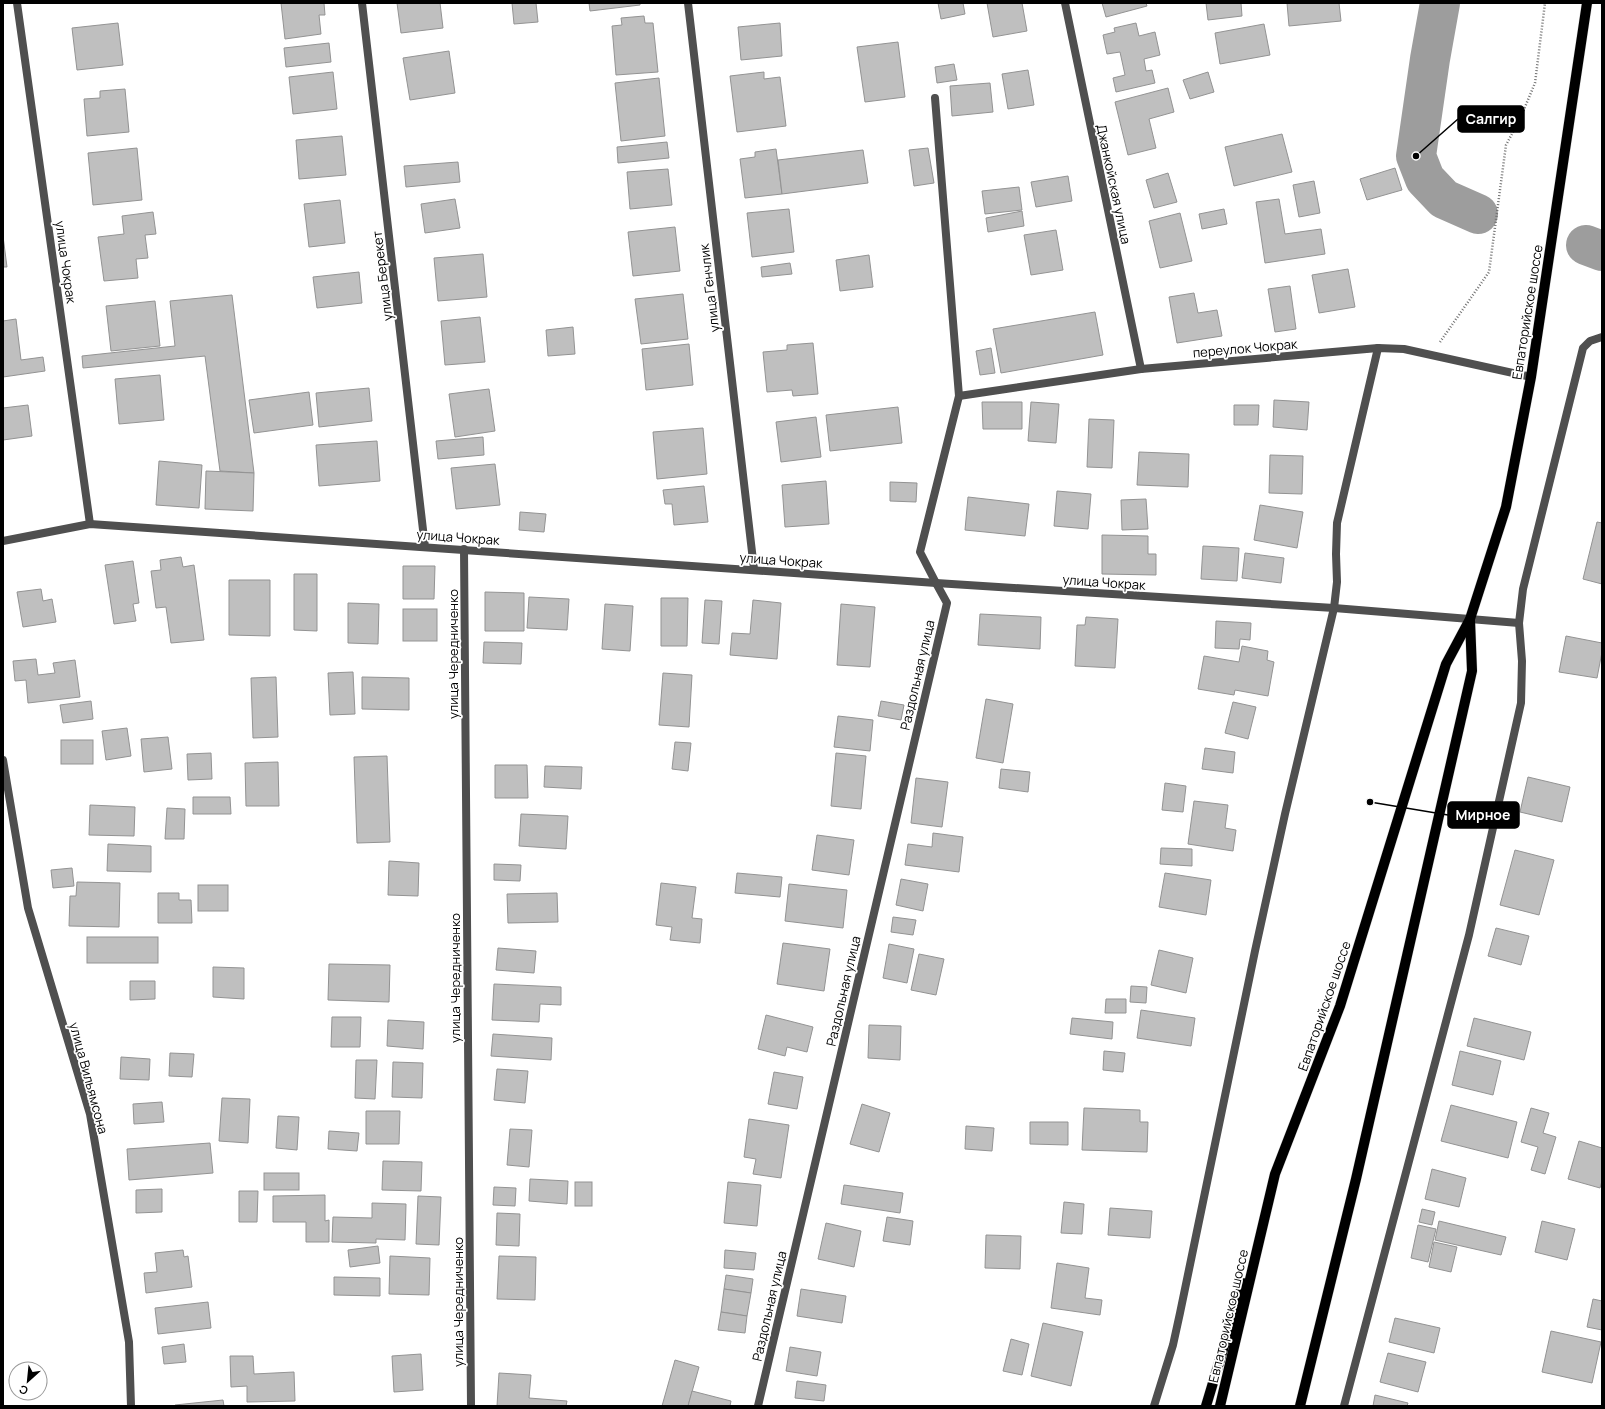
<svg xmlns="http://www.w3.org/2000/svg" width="1605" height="1409" font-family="Manrope,sans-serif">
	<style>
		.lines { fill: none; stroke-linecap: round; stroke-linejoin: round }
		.river { stroke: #9d9d9d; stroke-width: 40 }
		.building { fill: #bfbfbf; stroke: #939393 }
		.primary-casing { stroke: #dbdbdb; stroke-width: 11 }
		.path { stroke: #717171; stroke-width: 2.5; stroke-dasharray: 1 2; stroke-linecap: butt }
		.lane { stroke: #4f4f4f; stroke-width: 8 }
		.street { stroke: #4f4f4f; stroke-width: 8 }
		.primary { stroke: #000; stroke-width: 10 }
		.labels { text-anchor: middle; stroke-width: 3.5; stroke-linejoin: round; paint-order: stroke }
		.street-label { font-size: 13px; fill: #000; stroke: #fff }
		.leader { fill: none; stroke: #000; stroke-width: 1.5 }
		.callout-dot { fill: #000; stroke: #fff; stroke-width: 1.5 }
		.callout { fill: #000; stroke: #000; stroke-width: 1.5 }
		.callout-label { font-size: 14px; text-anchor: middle; font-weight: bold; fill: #fff }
	</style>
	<rect width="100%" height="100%" fill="#fff"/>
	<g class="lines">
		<g class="river">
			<polyline points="1440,3 1430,59 1416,156 1425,179 1444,199 1478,214"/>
			<polyline points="1586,245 1602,251"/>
		</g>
	</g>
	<g class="building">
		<polygon points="281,3 324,3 325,15 319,15 321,34 285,39"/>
		<polygon points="397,3 440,3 443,28 401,33"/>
		<polygon points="512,3 536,3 538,22 514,24"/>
		<polygon points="589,3 640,3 640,5 590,11"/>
		<polygon points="938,3 963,3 965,14 941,19"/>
		<polygon points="987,3 1022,3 1027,31 993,37"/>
		<polygon points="1102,3 1146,3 1147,6 1106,17"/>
		<polygon points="1206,3 1241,3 1242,16 1208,20"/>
		<polygon points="1287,3 1339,3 1341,21 1289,26"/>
		<polygon points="644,16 645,23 653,23 658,72 616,75 612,26 622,25 621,18"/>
		<polygon points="118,23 123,65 77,70 72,28"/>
		<polygon points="780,23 782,56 741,60 738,27"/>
		<polygon points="1136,23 1139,36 1155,32 1160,55 1144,59 1146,71 1152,70 1155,83 1116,92 1113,78 1125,75 1120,52 1107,54 1103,35 1115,32 1114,28"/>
		<polygon points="1264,24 1270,55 1220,64 1215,33"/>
		<polygon points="898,42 905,97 865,102 857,47"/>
		<polygon points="329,43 331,62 286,67 284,48"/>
		<polygon points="449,51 455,93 410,100 403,58"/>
		<polygon points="954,64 957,80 937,83 935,67"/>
		<polygon points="1028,70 1034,105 1008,109 1002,74"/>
		<polygon points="333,72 337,109 293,114 289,77"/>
		<polygon points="764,72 764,79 780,77 786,126 737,132 730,76"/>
		<polygon points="1208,72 1214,92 1190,99 1183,80"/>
		<polygon points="659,78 665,136 621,141 615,83"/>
		<polygon points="990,83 993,112 952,116 950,86"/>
		<polygon points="1168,88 1174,112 1149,119 1156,148 1128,155 1115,102"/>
		<polygon points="125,89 129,132 87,136 84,99 100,98 100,91"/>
		<polygon points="1282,134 1292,172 1234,186 1225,147"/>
		<polygon points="342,136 346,175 299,179 296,140"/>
		<polygon points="667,142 669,158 618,163 617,147"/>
		<polygon points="137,148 142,200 93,205 88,153"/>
		<polygon points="928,148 934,183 914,186 909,150"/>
		<polygon points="776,149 782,194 745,198 740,159 755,157 755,152"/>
		<polygon points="863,150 868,183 782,194 778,160"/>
		<polygon points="458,162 460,182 406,187 404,166"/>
		<polygon points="1395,168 1402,190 1367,200 1360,179"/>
		<polygon points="668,169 672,205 630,209 627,172"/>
		<polygon points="1168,173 1177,202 1154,208 1146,180"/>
		<polygon points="1068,176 1072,201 1036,207 1031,182"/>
		<polygon points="1314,181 1320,213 1299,217 1293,185"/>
		<polygon points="1019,187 1022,210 985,214 982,191"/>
		<polygon points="455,199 460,228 425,233 421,204"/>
		<polygon points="1279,199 1285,234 1321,229 1325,254 1265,263 1256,202"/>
		<polygon points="340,200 345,243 309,247 304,204"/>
		<polygon points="789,209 794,252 752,257 747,213"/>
		<polygon points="1224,209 1227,224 1202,229 1199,214"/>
		<polygon points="1022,211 1024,226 988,232 986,218"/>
		<polygon points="153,212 156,234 145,235 148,258 136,259 138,278 104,281 98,237 124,234 122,216"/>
		<polygon points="1180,213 1192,261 1160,268 1149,221"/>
		<polygon points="675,227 680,271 633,276 628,232"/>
		<polygon points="1056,230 1063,270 1031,275 1024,235"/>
		<polygon points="3,236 7,267 3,267"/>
		<polygon points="483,254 487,297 438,301 434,258"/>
		<polygon points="869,255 873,287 840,291 836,260"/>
		<polygon points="790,263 792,274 762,277 761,267"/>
		<polygon points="1348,269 1355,307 1319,313 1312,275"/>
		<polygon points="359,272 362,303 317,308 313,277"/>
		<polygon points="1290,286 1296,329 1275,332 1268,289"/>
		<polygon points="1194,293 1198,313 1217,310 1222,336 1177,343 1169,297"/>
		<polygon points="683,294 688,339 641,344 635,299"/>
		<polygon points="232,295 254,473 220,471 205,356 83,368 82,356 175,346 170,301"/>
		<polygon points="155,301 160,346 111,351 106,306"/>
		<polygon points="1095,312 1103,355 1001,373 993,329"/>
		<polygon points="480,317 485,362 445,365 441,321"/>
		<polygon points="16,319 21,360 43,357 45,371 3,377 3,321"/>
		<polygon points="573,327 575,354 548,356 546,330"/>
		<polygon points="813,343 818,394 793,396 792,390 767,392 763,352 787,350 787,345"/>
		<polygon points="689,344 693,385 646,390 642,349"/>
		<polygon points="991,348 995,373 980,375 976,351"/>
		<polygon points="160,375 164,420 119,424 115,379"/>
		<polygon points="369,388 372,421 319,427 316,393"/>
		<polygon points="489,389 495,431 455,437 449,394"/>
		<polygon points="309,392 313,425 254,433 249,400"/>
		<polygon points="1274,400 1309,402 1307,430 1273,427"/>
		<polygon points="982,402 1022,402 1022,429 983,429"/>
		<polygon points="1031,402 1059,404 1056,443 1028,441"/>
		<polygon points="28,405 32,436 3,440 3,408"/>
		<polygon points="1234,405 1259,405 1258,425 1234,425"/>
		<polygon points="898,407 902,443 830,451 826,415"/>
		<polygon points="816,417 821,457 781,462 776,422"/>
		<polygon points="1089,419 1114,420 1112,468 1087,467"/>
		<polygon points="703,428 707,474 657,479 653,432"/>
		<polygon points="483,437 484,455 438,459 436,441"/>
		<polygon points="377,441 380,481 319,486 316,445"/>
		<polygon points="1139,452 1189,454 1188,487 1137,485"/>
		<polygon points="1270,455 1303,456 1302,494 1269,493"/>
		<polygon points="159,461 202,465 199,508 156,505"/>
		<polygon points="495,464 500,505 456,509 451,468"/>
		<polygon points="206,471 254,473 253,511 205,509"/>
		<polygon points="826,481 829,524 785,527 782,485"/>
		<polygon points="890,482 917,483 916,502 890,501"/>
		<polygon points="704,486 708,522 674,525 672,504 665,504 663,490"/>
		<polygon points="1057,491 1091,494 1088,529 1054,526"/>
		<polygon points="968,497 1029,504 1025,536 965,530"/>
		<polygon points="1146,499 1148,529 1122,530 1121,500"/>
		<polygon points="1260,505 1303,512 1297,548 1254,540"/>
		<polygon points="520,512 546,514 544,532 519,530"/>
		<polygon points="1597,522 1602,523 1602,584 1583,579"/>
		<polygon points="1102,535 1148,536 1148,554 1156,554 1156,575 1102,574"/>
		<polygon points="1203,546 1239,548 1237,581 1201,579"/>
		<polygon points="1245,553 1284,558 1281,583 1242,578"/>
		<polygon points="181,557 183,567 194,565 204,640 171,643 166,607 156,608 151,571 161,570 160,560"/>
		<polygon points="133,561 139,603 133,604 136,621 114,624 105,565"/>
		<polygon points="403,566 435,566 434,599 403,599"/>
		<polygon points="294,574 317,574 317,631 294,630"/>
		<polygon points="229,580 270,580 270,636 229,635"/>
		<polygon points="41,589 43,601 52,599 56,622 23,627 17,592"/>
		<polygon points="485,592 524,593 524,631 485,631"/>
		<polygon points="529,597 569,599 567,630 527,628"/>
		<polygon points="661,598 688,598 687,646 661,646"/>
		<polygon points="705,600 722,601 719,644 702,643"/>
		<polygon points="753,600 781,603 777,659 730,655 732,633 750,634"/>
		<polygon points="348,603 379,604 378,644 348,643"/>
		<polygon points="605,604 633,606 630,651 602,649"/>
		<polygon points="841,604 875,607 870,667 837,665"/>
		<rect x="403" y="609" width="34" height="32"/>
		<polygon points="980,614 1041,617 1040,649 978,645"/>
		<polygon points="1086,617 1118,619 1115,668 1075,666 1077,625 1085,625"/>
		<polygon points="1216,621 1251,623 1250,640 1240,639 1239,649 1215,648"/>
		<polygon points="1566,636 1602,643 1602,652 1597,678 1559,672"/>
		<polygon points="484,642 522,643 521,664 483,663"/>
		<polygon points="1242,646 1268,651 1267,660 1274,662 1268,696 1235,690 1234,695 1198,689 1204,656 1239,662"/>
		<polygon points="36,659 38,675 55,673 53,663 75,660 80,697 28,703 26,680 15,681 13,661"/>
		<polygon points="353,672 355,714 330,715 328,673"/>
		<polygon points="663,673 692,675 689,727 659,725"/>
		<polygon points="276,677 278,737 253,738 251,678"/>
		<polygon points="362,677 409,678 409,710 362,709"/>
		<polygon points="986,699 1013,704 1003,763 976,758"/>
		<polygon points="91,701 93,719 63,723 60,705"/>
		<polygon points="881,701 904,705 901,720 878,716"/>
		<polygon points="1233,702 1256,707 1248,739 1225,733"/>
		<polygon points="838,716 873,720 870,751 834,747"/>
		<polygon points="127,728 131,756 106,760 102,731"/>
		<polygon points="168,737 172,769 144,772 141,739"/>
		<rect x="61" y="740" width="32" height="24"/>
		<polygon points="675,742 691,743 688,771 672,769"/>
		<polygon points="1205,748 1235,752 1233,773 1202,769"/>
		<polygon points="211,753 212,779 188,780 187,754"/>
		<polygon points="836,753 866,756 861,809 831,806"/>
		<polygon points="387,756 390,842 357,843 354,757"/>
		<polygon points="278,762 279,806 246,806 245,763"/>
		<polygon points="495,765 527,765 528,798 495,798"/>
		<polygon points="545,766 582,767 581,789 544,787"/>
		<polygon points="1001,769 1030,772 1028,792 999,788"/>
		<polygon points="1528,777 1570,787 1562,822 1520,812"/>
		<polygon points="916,778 948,782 942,827 911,823"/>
		<polygon points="1165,783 1186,786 1183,812 1162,810"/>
		<polygon points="193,797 230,797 231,814 193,814"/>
		<polygon points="1194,801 1228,805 1225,828 1236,830 1233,851 1188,844"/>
		<polygon points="90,805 135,807 134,836 89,835"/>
		<polygon points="167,808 185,809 184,839 165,839"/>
		<polygon points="521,814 568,816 566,849 519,846"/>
		<polygon points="933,833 963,837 959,872 905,865 908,844 932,847"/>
		<polygon points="817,835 854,840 849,875 812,870"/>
		<polygon points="108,844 151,846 151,872 107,871"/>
		<polygon points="1161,848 1192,849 1192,866 1160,864"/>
		<polygon points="1515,850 1554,860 1539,915 1500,905"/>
		<polygon points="389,861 419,863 418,896 388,895"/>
		<polygon points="494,864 521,865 520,881 494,880"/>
		<polygon points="72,868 74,886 53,888 51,870"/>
		<polygon points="737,873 782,877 780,897 735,893"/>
		<polygon points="1165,873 1211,880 1206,915 1159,907"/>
		<polygon points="901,879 928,884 923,911 896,905"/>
		<polygon points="77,882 120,883 119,927 69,926 70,896 76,896"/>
		<polygon points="661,883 696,887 692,918 702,919 700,943 670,940 672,927 656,925"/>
		<polygon points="789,884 847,890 843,928 785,921"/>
		<rect x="198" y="885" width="30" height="26"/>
		<polygon points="158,893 179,893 179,900 191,900 192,923 158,923"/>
		<polygon points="557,893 558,922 508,923 507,894"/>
		<polygon points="893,917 916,920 913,935 891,932"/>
		<polygon points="1496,928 1529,936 1521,965 1488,956"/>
		<rect x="87" y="937" width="71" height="26"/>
		<polygon points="783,943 830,949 824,991 777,984"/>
		<polygon points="889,944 914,949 907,983 883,978"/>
		<polygon points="498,948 536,951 534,973 496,970"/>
		<polygon points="1159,950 1193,958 1186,993 1151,985"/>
		<polygon points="919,954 944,959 936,995 911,990"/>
		<polygon points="329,964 390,965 389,1002 328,1000"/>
		<polygon points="213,967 244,968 244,999 213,997"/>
		<polygon points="130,981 155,981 155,999 130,1000"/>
		<polygon points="494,984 561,987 561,1005 540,1004 539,1022 492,1020"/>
		<polygon points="1131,986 1147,987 1146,1003 1130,1002"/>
		<polygon points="1106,999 1126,999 1126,1013 1105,1013"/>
		<polygon points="1141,1010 1195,1018 1191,1046 1137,1038"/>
		<polygon points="766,1015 813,1027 807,1052 787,1047 785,1056 758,1049"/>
		<polygon points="332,1017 361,1017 360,1047 331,1047"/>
		<polygon points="1072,1018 1113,1022 1112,1039 1070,1034"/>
		<polygon points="1474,1018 1531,1032 1524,1060 1467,1046"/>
		<polygon points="388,1020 424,1022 423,1049 387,1046"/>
		<polygon points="869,1025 901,1026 900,1060 868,1058"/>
		<polygon points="493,1034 552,1038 551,1060 491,1056"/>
		<polygon points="1104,1051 1125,1053 1123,1072 1103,1070"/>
		<polygon points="1460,1051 1501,1061 1493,1095 1452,1085"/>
		<polygon points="170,1053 194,1054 192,1077 169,1076"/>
		<polygon points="121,1057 150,1059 149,1080 120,1079"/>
		<polygon points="356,1060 377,1060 375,1099 355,1098"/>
		<polygon points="393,1062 423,1063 422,1098 392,1097"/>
		<polygon points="497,1069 528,1071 525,1103 494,1100"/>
		<polygon points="774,1072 803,1077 797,1109 768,1104"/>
		<polygon points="222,1098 250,1099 248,1143 219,1141"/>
		<polygon points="162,1102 164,1122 134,1124 133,1104"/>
		<polygon points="862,1104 890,1113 879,1152 850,1144"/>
		<polygon points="1451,1105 1517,1122 1508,1158 1441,1141"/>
		<polygon points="1084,1108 1140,1110 1140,1122 1148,1122 1147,1152 1082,1150"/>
		<polygon points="1531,1108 1549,1113 1543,1133 1556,1137 1545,1174 1531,1170 1538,1147 1521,1142"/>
		<polygon points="366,1111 400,1111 399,1144 366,1144"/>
		<polygon points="278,1116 299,1117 297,1150 276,1148"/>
		<polygon points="749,1119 789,1125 781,1178 753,1174 756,1159 744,1157"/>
		<polygon points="1030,1122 1068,1122 1068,1145 1030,1144"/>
		<polygon points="966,1126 994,1128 992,1151 965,1149"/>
		<polygon points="510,1129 532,1130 529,1167 507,1165"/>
		<polygon points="329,1131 359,1133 357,1151 328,1149"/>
		<polygon points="1579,1141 1602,1148 1602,1181 1600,1188 1568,1179"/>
		<polygon points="210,1143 213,1173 129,1180 127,1149"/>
		<polygon points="383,1161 422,1162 421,1191 382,1190"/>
		<polygon points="1432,1169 1466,1178 1459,1207 1425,1199"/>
		<rect x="264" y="1173" width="35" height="17"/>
		<polygon points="530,1179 568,1181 567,1204 529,1201"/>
		<rect x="575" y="1182" width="17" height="24"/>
		<polygon points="728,1182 761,1185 757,1226 724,1223"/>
		<polygon points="844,1185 903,1193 900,1213 841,1204"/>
		<polygon points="494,1187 516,1188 515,1206 493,1205"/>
		<polygon points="162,1189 162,1212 136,1213 136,1190"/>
		<polygon points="239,1191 258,1191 257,1222 239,1222"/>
		<polygon points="325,1195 325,1221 329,1220 329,1242 306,1242 306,1222 273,1222 273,1196"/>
		<polygon points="418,1196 441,1197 439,1245 416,1244"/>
		<polygon points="1064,1202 1084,1204 1082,1234 1061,1233"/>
		<polygon points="372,1203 406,1204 405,1240 376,1239 376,1243 332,1242 333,1217 372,1218"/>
		<polygon points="1110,1208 1152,1211 1150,1238 1108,1235"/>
		<polygon points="1422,1209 1435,1212 1432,1225 1419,1222"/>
		<polygon points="497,1213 520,1214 519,1246 496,1245"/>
		<polygon points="887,1217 913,1221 910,1245 883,1241"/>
		<polygon points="1439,1221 1506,1237 1501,1255 1435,1240"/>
		<polygon points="1542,1221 1575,1229 1567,1260 1535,1252"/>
		<polygon points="826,1223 861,1231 854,1267 818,1259"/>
		<polygon points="1418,1225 1436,1229 1428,1262 1411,1258"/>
		<polygon points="986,1235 1021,1236 1020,1269 985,1268"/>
		<polygon points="1434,1242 1457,1247 1451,1272 1429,1267"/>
		<polygon points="378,1246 380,1263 350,1267 348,1250"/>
		<polygon points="183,1250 184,1257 188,1256 192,1287 146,1293 144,1273 157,1272 155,1253"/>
		<polygon points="725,1250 756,1253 754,1270 724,1268"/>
		<polygon points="390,1256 430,1258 429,1295 389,1294"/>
		<polygon points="499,1256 536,1257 535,1300 497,1299"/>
		<polygon points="1057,1263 1089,1268 1085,1298 1102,1300 1100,1315 1051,1308"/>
		<polygon points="726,1275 753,1279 751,1293 724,1289"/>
		<polygon points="334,1277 380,1278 380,1296 334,1295"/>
		<polygon points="724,1289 751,1293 747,1316 721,1312"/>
		<polygon points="801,1289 846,1296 842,1323 797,1316"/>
		<polygon points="1593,1299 1602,1301 1602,1330 1587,1327"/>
		<polygon points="208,1302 211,1328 158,1334 155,1308"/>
		<polygon points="721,1312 747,1316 745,1333 718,1330"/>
		<polygon points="1395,1318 1440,1328 1434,1353 1389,1342"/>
		<polygon points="1043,1323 1083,1332 1071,1386 1031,1376"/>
		<polygon points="1551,1331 1601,1342 1592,1383 1542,1372"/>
		<polygon points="1011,1339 1029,1344 1022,1375 1003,1371"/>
		<polygon points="184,1344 186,1362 164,1364 162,1347"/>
		<polygon points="790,1347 821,1352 817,1376 786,1371"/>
		<polygon points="1388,1353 1426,1362 1418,1392 1380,1382"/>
		<polygon points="421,1354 423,1390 394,1392 392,1356"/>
		<polygon points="230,1356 253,1356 254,1374 294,1372 295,1401 247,1402 247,1386 231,1387"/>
		<polygon points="675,1360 699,1367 688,1406 662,1406"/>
		<polygon points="499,1373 531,1375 529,1398 567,1401 566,1406 497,1406"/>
		<polygon points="797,1381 826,1385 824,1401 795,1398"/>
		<polygon points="692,1391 731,1401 730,1406 688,1406"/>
		<polygon points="1375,1395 1408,1403 1407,1406 1373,1406"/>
		<polygon points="223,1400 224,1406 175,1406 175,1405"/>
	</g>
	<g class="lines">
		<g class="primary-casing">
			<g id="primary">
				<polyline points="1206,1406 1243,1283"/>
				<polyline points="1220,1406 1275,1174 1340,1006 1446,664 1470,619 1506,507 1531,377 1587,3"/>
				<polyline points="1300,1406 1356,1179 1472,671 1470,620"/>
			</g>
		</g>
		<polyline class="path" points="1440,342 1489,272 1506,145 1520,119 1535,83 1545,3"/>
		<g class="lane">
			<polyline points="935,98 959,396 920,552 936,583"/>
			<polyline points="1154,1406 1173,1345 1180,1313 1255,951 1285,814 1334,608 1337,582 1336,554 1337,523 1378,348"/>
		</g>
		<g class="street">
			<polyline points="17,3 90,524"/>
			<polyline points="362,3 425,547"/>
			<polyline points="688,3 754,569"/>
			<polyline points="1065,3 1141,369"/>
			<polyline points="959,396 1141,369 1378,348 1404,349 1531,377"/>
			<polyline points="3,541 90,524 936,583 1334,608 1519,623"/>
			<polyline points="464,549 471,1406"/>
			<polyline points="3,760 28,908 90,1114 129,1342 131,1406"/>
			<polyline points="758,1406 947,603 936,583"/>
			<polyline points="1344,1406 1469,935 1521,703 1522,661 1519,623 1523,589 1583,348 1590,341 1602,337"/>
		</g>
		<use href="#primary" class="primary"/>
	</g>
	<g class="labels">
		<g class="street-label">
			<text transform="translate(1114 184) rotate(78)" y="5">Джанкойская улица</text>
			<text transform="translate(66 262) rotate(82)" y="5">улица Чокрак</text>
			<text transform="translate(382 276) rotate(-97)" y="5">улица Берекет</text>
			<text transform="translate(709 288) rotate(-97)" y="5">улица Генчлик</text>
			<text transform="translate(1527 312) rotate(-81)" y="5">Евпаторийское шоссе</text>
			<text transform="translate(1245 348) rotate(-5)" y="5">переулок Чокрак</text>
			<text transform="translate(458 537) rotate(4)" y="5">улица Чокрак</text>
			<text transform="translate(781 560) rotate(4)" y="5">улица Чокрак</text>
			<text transform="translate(1104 582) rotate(4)" y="5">улица Чокрак</text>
			<text transform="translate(453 654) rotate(-90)" y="5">улица Чередниченко</text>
			<text transform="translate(917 675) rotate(-77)" y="5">Раздольная улица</text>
			<text transform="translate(455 978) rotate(-90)" y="5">улица Чередниченко</text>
			<text transform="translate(843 991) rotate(-77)" y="5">Раздольная улица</text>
			<text transform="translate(1324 1006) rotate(-71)" y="5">Евпаторийское шоссе</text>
			<text transform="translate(89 1078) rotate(75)" y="5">улица Вильямсона</text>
			<text transform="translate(458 1302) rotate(-90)" y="5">улица Чередниченко</text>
			<text transform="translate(769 1306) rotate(-77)" y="5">Раздольная улица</text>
			<text transform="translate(1228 1316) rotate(-77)" y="5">Евпаторийское шоссе</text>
		</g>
	</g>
	<path class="leader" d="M1416 156L1458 119M1370 802L1448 815"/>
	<g class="callout-dot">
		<circle cx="1416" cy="156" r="4"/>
		<circle cx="1370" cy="802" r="4"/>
	</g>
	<g class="callout">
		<rect x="1458" y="106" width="66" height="26" rx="4"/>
		<rect x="1448" y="802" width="71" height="26" rx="4"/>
	</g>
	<g class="callout-label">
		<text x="1491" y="124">Салгир</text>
		<text x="1483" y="820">Мирное</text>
	</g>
	<rect width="1605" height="1409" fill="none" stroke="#000000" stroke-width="8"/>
	<g transform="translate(28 1381) rotate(207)"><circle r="19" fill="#ffffff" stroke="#999999"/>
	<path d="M0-3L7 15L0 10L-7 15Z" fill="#000000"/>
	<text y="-6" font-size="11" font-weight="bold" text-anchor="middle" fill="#000000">С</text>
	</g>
</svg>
